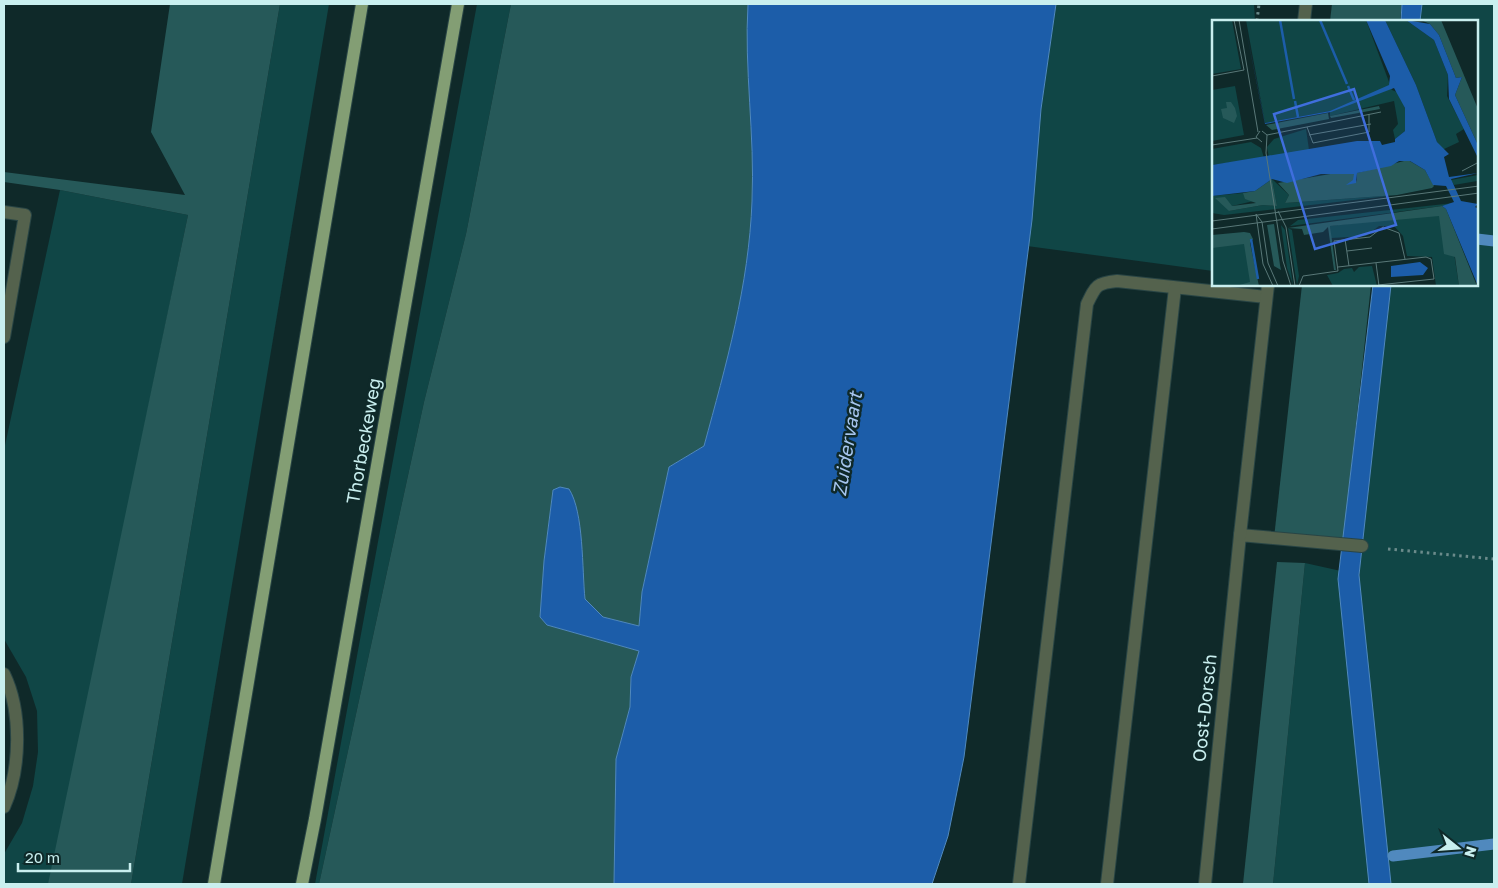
<svg xmlns="http://www.w3.org/2000/svg" width="1498" height="888" font-family="'Golos Text',sans-serif">
	<style>
		.green { fill: #104646 }
		.forest { fill: #265959 }
		.water { fill: #1c5da9; stroke: #5089be }
		.lines { fill: none; stroke-linecap: round; stroke-linejoin: round }
		.stream { stroke: #5089be; stroke-width: 11 }
		.lane-casing { stroke: #294545; stroke-width: 14 }
		.street-casing { stroke: #294545; stroke-width: 14 }
		.primary-casing { stroke: #294545; stroke-width: 14 }
		.path { stroke: #6b8b8b; stroke-width: 3; stroke-dasharray: 2.5 4; stroke-linecap: butt }
		.lane { stroke: #54624d; stroke-width: 12 }
		.street { stroke: #54624d; stroke-width: 12 }
		.primary { stroke: #839e74; stroke-width: 12 }
		.labels { text-anchor: middle; stroke-width: 5; stroke-linejoin: round; paint-order: stroke }
		.street-label { font-size: 18px; fill: #c9efef; stroke: #0f2929 }
		.water-label { font-size: 19px; font-style: italic; fill: #a7c6ef; stroke: #0f2929 }
		.inset-river { fill: none; stroke: #1c5da9; stroke-width: 2.5 }
		.inset-road { fill: none; stroke: #597878; stroke-width: 1 }
		.view { fill: #3f6edd; fill-opacity: 0.15; stroke: #3f6edd; stroke-width: 2.5 }
		.inset-edge { fill: none; stroke: #c9efef; stroke-width: 2.5 }
	</style>
	<rect width="100%" height="100%" fill="#0f2929"/>
	<g class="green">
		<polygon points="280,4 329,4 182,884 131,884"/>
		<polygon points="477,4 511,4 466,234 424,402 319,884 315,884"/>
		<polygon points="1056,4 1254,4 1255,21 1213,21 1213,271 1027,246 1041,109"/>
		<polygon points="1422,4 1494,4 1494,884 1273,884 1305,563 1359,575 1391,285 1477,285 1477,21 1420,21"/>
		<polygon points="60,190 188,215 50,884 4,884 4,854 22,823 33,786 38,752 37,711 26,677 4,639 4,450"/>
	</g>
	<g class="forest">
		<polygon points="170,4 280,4 131,884 48,884 188,215 60,190 4,182 4,172 185,195 151,132"/>
		<path d="M 511,4 L 748,4 C 744,69 755,135 752,201 C 749,285 726,365 704,446 L 669,467 L 642,592 L 639,626 L 603,617 L 585,599 L 578,513 L 553,490 L 544,561 L 540,617 L 547,625 L 639,651 L 631,677 L 630,707 L 616,759 L 614,884 L 319,884 L 424,402 L 466,234 Z"/>
		<polygon points="1332,4 1402,4 1400,21 1330,21"/>
		<polygon points="1302,285 1371,285 1343,544 1274,538"/>
		<polygon points="1277,562 1305,563 1273,884 1243,884"/>
	</g>
	<g class="water">
		<path d="M 748,4 L 1056,4 L 1041,109 L 1032,220 L 964,757 L 948,836 L 932,884 L 614,884 L 616,759 L 630,707 L 631,677 L 639,651 L 547,625 L 540,617 L 544,561 L 553,490 L 560,487 L 569,489 C 584,512 582,570 585,599 L 603,617 L 639,626 L 642,592 L 669,467 L 704,446 C 726,365 749,285 752,201 C 755,135 744,69 748,4 Z"/>
		<polygon points="1402,4 1422,4 1420,21 1401,21"/>
		<polygon points="1373,285 1391,285 1359,575 1391,884 1369,884 1338,579"/>
	</g>
	<g class="lines">
		<g class="stream">
			<polyline points="1477,239 1494,241"/>
			<polyline points="1393,856 1494,844"/>
		</g>
		<g class="lane-casing">
			<g id="lane">
				<polyline points="4,212 25,215 4,337"/>
				<path d="M 4,674 C 22,711 21,769 4,807"/>
				<path d="M 1019,884 L 1087,304 C 1096,285 1097,283 1117,281 L 1266,297"/>
				<polyline points="1107,884 1175,288"/>
				<polyline points="1205,884 1240,535 1362,546"/>
			</g>
		</g>
		<g class="street-casing">
			<g id="street">
				<polyline points="1304,21 1306,4"/>
				<polyline points="1240,535 1268,285"/>
			</g>
		</g>
		<g class="primary-casing">
			<g id="primary">
				<polyline points="214,884 362,4"/>
				<polyline points="302,884 315,819 458,4"/>
			</g>
		</g>
		<g class="path">
			<polyline points="1257,21 1259,4"/>
			<polyline points="1388,549 1494,559"/>
		</g>
		<use href="#lane" class="lane"/>
		<use href="#street" class="street"/>
		<use href="#primary" class="primary"/>
	</g>
	<g class="labels">
		<g class="street-label">
			<text transform="translate(364 441) rotate(-80)" y="6">Thorbeckeweg</text>
			<text transform="translate(1205 708) rotate(-84)" y="6">Oost-Dorsch</text>
		</g>
		<g class="water-label">
			<text transform="translate(847 444) rotate(-81)" y="7">Zuidervaart</text>
		</g>
	</g>
	<g transform="translate(1212 20)">
		<rect width="266" height="266" fill="#0f2929"/>
		<path d="M 0,0 L 20,0 L 29,49 L 0,54 ZM 34,0 L 154,0 L 180,70 L 187,73 L 193,88 L 193,111 L 183,119 L 181,110 L 186,104 L 182,81 L 118,96 L 118,91 L 53,103 ZM 173,0 L 194,0 L 222,20 L 236,55 L 235,76 L 252,109 L 244,114 L 247,122 L 230,130 L 225,122 L 204,65 ZM 23,66 L 32,115 L 0,121 L 0,70 ZM 94,109 L 97,130 L 57,138 L 55,127 L 62,119 ZM 39,122 L 49,128 L 52,138 L 0,145 L 0,129 ZM 266,155 L 265,161 L 242,165 L 239,160 ZM 60,159 L 77,175 L 73,183 L 185,175 L 12,195 L 0,193 L 0,176 L 31,173 L 46,180 L 20,186 L 17,191 L 51,185 L 65,186 ZM 242,183 L 230,186 L 78,206 L 86,200 ZM 229,193 L 242,233 L 247,266 L 224,266 L 220,237 L 195,236 L 191,216 L 182,206 L 167,206 L 154,216 L 119,218 L 118,206 ZM 69,205 L 73,210 L 81,265 L 75,248 ZM 76,208 L 80,210 L 87,256 L 85,265 ZM 36,220 L 45,266 L 0,266 L 0,224 ZM 160,246 L 165,266 L 121,266 L 115,255 L 126,253 L 132,249 L 140,248 L 142,252 L 147,247 Z" fill="#104646"/>
		<path d="M 209,0 L 229,0 L 266,89 L 266,125 L 243,75 L 250,57 L 244,58 L 227,15 L 218,4 ZM 14,82 L 19,82 L 23,88 L 25,96 L 22,103 L 11,98 L 9,89 L 15,88 ZM 167,86 L 168,89 L 119,98 L 118,96 ZM 116,93 L 117,99 L 60,110 L 54,105 ZM 196,140 L 213,150 L 222,166 L 220,168 L 185,175 L 73,183 L 77,175 L 66,163 L 124,153 L 142,154 L 145,162 L 145,153 ZM 60,159 L 65,186 L 51,185 L 17,191 L 3,178 L 13,177 L 20,186 L 44,183 L 33,179 L 31,173 L 43,171 ZM 230,186 L 234,189 L 265,266 L 247,266 L 243,237 L 232,234 L 227,196 L 118,206 L 124,250 L 122,250 L 116,207 L 111,212 L 92,215 L 90,209 L 76,208 ZM 62,204 L 68,245 L 69,250 L 62,246 L 55,205 ZM 32,212 L 38,213 L 41,219 L 38,223 L 47,266 L 24,266 L 38,262 L 32,224 L 0,228 L 0,215 Z" fill="#265959"/>
		<path d="M 32,0 L 53,103 L 118,91 L 177,65 L 178,56 L 154,0 L 173,0 L 204,65 L 225,122 L 237,134 L 232,137 L 237,157 L 266,153 L 239,159 L 249,181 L 266,184 L 263,187 L 267,189 L 266,266 L 234,189 L 230,186 L 242,182 L 234,166 L 221,165 L 213,150 L 198,141 L 187,141 L 179,146 L 145,153 L 144,163 L 134,165 L 141,160 L 142,154 L 109,154 L 75,163 L 60,159 L 43,171 L 0,176 L 0,145 L 145,121 L 168,121 L 170,125 L 183,122 L 183,119 L 193,111 L 193,88 L 182,68 L 119,92 L 53,104 ZM 194,0 L 218,4 L 227,15 L 244,58 L 250,57 L 243,75 L 266,125 L 266,138 L 237,79 L 236,55 L 222,20 ZM 208,242 L 216,248 L 211,255 L 179,257 L 179,246 Z" fill="#1c5da9"/>
		<path class="inset-river" d="M 68,0 L 82,79M 108,0 L 135,64M 136,66 L 142,80M 83,81 L 86,97M 39,219 L 46,259"/>
		<path class="inset-road" d="M 27,0 L 46,112M 0,56 L 32,50 L 22,0M 95,107 L 101,123 L 157,112 L 157,94M 48,111 L 44,117 L 50,122M 50,111 L 55,115 L 54,133 L 71,241 L 79,266M 55,115 L 169,92M 97,115 L 159,104M 0,125 L 45,118M 250,151 L 267,142M 66,191 L 74,207 L 83,266M 44,194 L 50,202 L 56,243 L 66,266M 44,194 L 51,244 L 61,266M 0,201 L 267,166M 0,209 L 267,173M 133,219 L 137,246M 135,231 L 160,228M 164,243 L 167,266M 126,247 L 214,237 L 219,239 L 222,259 L 166,265M 87,266 L 91,256 L 126,251 L 122,221 L 158,217 L 171,207 L 187,213 L 193,239"/>
		<path class="view" d="M 142,69 L 184,205 L 103,229 L 62,94 Z"/>
		<rect width="266" height="266" class="inset-edge"/>
	</g>
	<rect width="1498" height="888" fill="none" stroke="#c9efef" stroke-width="10"/>
	<g transform="translate(1458 848) rotate(107)" stroke="#0f2929" stroke-width="4" paint-order="stroke">
	<path d="M0-4L9 19L0 12L-9 19Z" fill="#c9efef"/>
	<text y="-8" font-size="14" font-weight="bold" text-anchor="middle" fill="#c9efef">N</text>
	</g>
	<path d="M18 863v8h112v-8" fill="none" stroke="#c9efef" stroke-width="2.5"/>
	<text x="25" y="863" font-size="15" fill="#c9efef" stroke="#0f2929" stroke-width="4" paint-order="stroke">20 m</text>
</svg>
